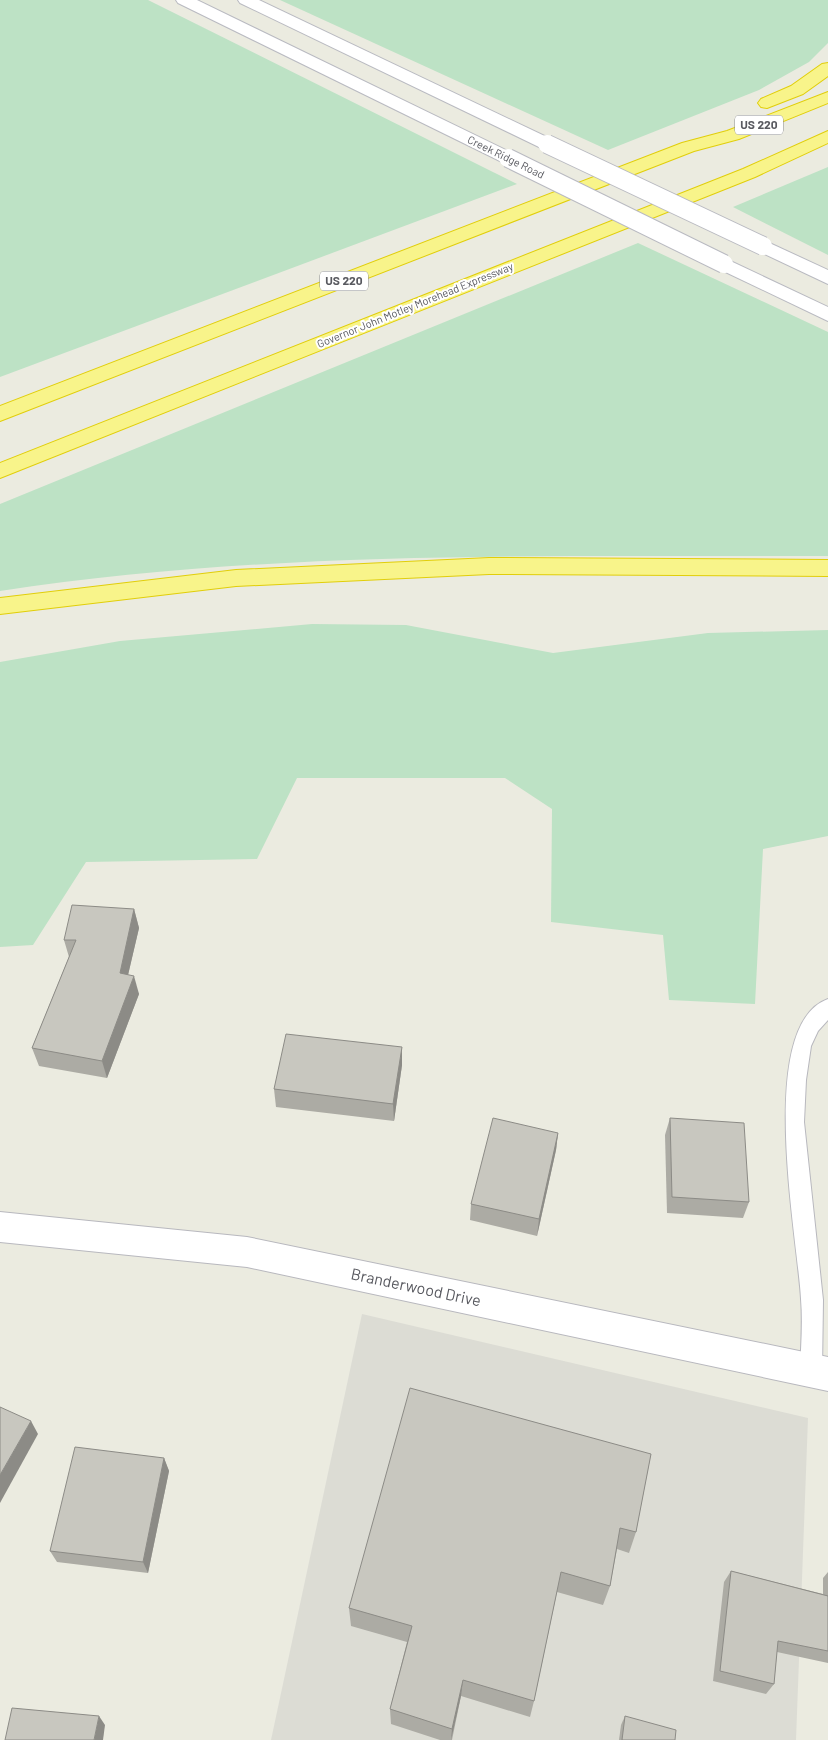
<svg xmlns="http://www.w3.org/2000/svg" width="828" height="1740" font-family="Barlow,sans-serif">
	<style>
		.industrial { fill: #dcdcd4 }
		.green { fill: #bde2c5 }
		.lines { fill: none; stroke-linecap: round; stroke-linejoin: round }
		.lane-casing { stroke: #b8b8be; stroke-width: 2 }
		.street-casing { stroke: #b8b8be; stroke-width: 2 }
		.secondary-casing { stroke: #b9bac1; stroke-width: 2 }
		.highway-casing { stroke: #e1ce0a; stroke-width: 2 }
		.lane { fill: #fff; fill-rule: evenodd }
		.street { fill: #fff; fill-rule: evenodd }
		.secondary { fill: #fff; fill-rule: evenodd }
		.highway { fill: #f8f48a; fill-rule: evenodd }
		.secondary-bridge-casing { stroke: #b9bac1; stroke-width: 20; stroke-linecap: butt }
		.secondary-bridge { stroke: #fff; stroke-width: 18 }
		.wall { fill: #acaba4 }
		.shaded-wall { fill: #8c8b86 }
		.building { fill: #c8c7bf; stroke: #8c8b86 }
		.labels { text-anchor: middle; stroke-width: 4; stroke-linejoin: round; paint-order: stroke }
		.far-street-label { font-size: 11px; fill: #595a60; stroke: #fff }
		.shield { fill: #fff; stroke: #8b8c90; stroke-width: 1 }
		.shield-label { font-size: 12px; font-weight: bold; fill: #595a60 }
		.near-street-label { font-size: 16px; fill: #595a60; stroke: #fff }
	</style>
	<rect width="100%" height="100%" fill="#ebebe0"/>
	<polygon class="industrial" points="362,1314 808,1418 796,1740 271,1740"/>
	<g class="green">
		<polygon points="0,0 148,0 517,184 0,377"/>
		<polygon points="280,0 828,0 828,43 809,62 759,90 608,150"/>
		<polygon points="828,167 828,255 733,207"/>
		<path d="M 638,243 L 828,332 L 828,556 C 552,557 274,549 0,591 L 0,504 Z"/>
		<polygon points="312,624 406,625 553,653 708,633 828,630 828,836 763,849 755,1004 669,1000 663,935 551,922 552,809 505,778 297,778 257,859 86,862 33,945 0,947 0,662 120,641"/>
	</g>
	<g class="lines">
		<g class="lane-casing">
			<path id="lane" d="M 828,999 L 828,1020 L 818,1031 L 811,1046 L 806,1080 L 804,1122 L 823,1300 L 822,1371 L 819,1378 L 811,1382 L 803,1378 L 800,1371 C 801,1347 803,1323 801,1299 C 798,1239 755,1025 828,999 Z"/>
		</g>
		<g class="street-casing">
			<polygon id="street" points="0,1212 247,1237 828,1357 828,1391 247,1267 0,1242"/>
		</g>
		<g class="secondary-casing">
			<g id="secondary">
				<polygon points="176,0 197,0 514,154 517,158 514,162 502,162 178,3"/>
				<polygon points="238,0 259,0 553,140 556,144 553,148 541,148 240,3"/>
				<polygon points="763,240 828,270 828,284 756,250 753,246 756,242"/>
				<polygon points="724,258 828,307 828,321 717,268 714,264 717,260"/>
			</g>
		</g>
		<g class="highway-casing">
			<g id="highway">
				<polygon points="828,63 828,76 803,94 767,108 761,107 758,103 761,99 791,86 822,64"/>
				<polygon points="828,92 828,103 739,139 694,151 0,421 0,406 682,143 727,131"/>
				<polygon points="828,131 828,143 755,177 0,478 0,463 743,169"/>
				<polygon points="489,558 828,560 828,576 489,574 236,586 0,614 0,598 236,570"/>
			</g>
		</g>
		<use href="#lane" class="lane"/>
		<use href="#street" class="street"/>
		<use href="#secondary" class="secondary"/>
		<use href="#highway" class="highway"/>
		<g class="secondary-bridge-casing">
			<g id="secondary-bridge">
				<polyline points="547,144 763,246"/>
				<polyline points="508,158 724,264"/>
			</g>
		</g>
		<use href="#secondary-bridge" class="secondary-bridge"/>
	</g>
	<g class="wall">
		<polygon points="134,909 139,928 128,975 139,994 107,1078 39,1066 32,1048 69,957 64,940"/>
		<polygon points="402,1047 402,1065 394,1121 276,1107 274,1089"/>
		<polygon points="670,1118 749,1202 743,1218 667,1213 665,1135"/>
		<polygon points="558,1133 556,1150 537,1236 470,1220 471,1204"/>
		<polygon points="651,1454 636,1532 629,1553 617,1549 610,1586 603,1605 557,1592 534,1701 530,1717 461,1696 452,1740 440,1740 391,1724 390,1709 407,1642 351,1626 349,1608"/>
		<polygon points="164,1458 169,1471 148,1573 57,1562 50,1551"/>
		<polygon points="731,1571 823,1594 823,1578 828,1572 828,1663 777,1652 774,1684 766,1694 713,1681 724,1582"/>
		<polygon points="625,1716 675,1740 619,1740 621,1725"/>
	</g>
	<g class="shaded-wall">
		<polygon points="134,909 139,928 124,992 120,973"/>
		<polygon points="134,976 139,994 107,1078 102,1061"/>
		<polygon points="402,1047 402,1065 394,1121 393,1104"/>
		<polygon points="558,1133 556,1150 537,1236 539,1219"/>
		<polygon points="31,1421 38,1434 0,1503 0,1475"/>
		<polygon points="164,1458 169,1471 148,1573 143,1562"/>
		<polygon points="463,1680 461,1696 451,1740 452,1729"/>
		<polygon points="99,1716 105,1725 103,1740 94,1740"/>
	</g>
	<g class="building">
		<polygon points="72,905 134,909 120,973 134,976 102,1061 32,1048 76,940 64,940"/>
		<polygon points="286,1034 402,1047 393,1104 274,1089"/>
		<polygon points="493,1118 558,1133 539,1219 471,1204"/>
		<polygon points="670,1118 744,1123 749,1202 672,1197"/>
		<polygon points="410,1388 651,1454 636,1532 620,1528 610,1586 561,1572 534,1701 463,1680 452,1729 390,1709 412,1626 349,1608"/>
		<polygon points="0,1407 31,1421 0,1475"/>
		<polygon points="75,1447 164,1458 143,1562 50,1551"/>
		<polygon points="731,1571 828,1596 828,1651 778,1641 774,1684 720,1671"/>
		<polygon points="12,1708 99,1716 94,1740 5,1740"/>
		<polygon points="625,1716 676,1730 675,1740 622,1740"/>
	</g>
	<g class="labels">
		<g class="far-street-label">
			<text transform="translate(506 157) rotate(26)" y="4">Creek Ridge Road</text>
			<text transform="translate(415 305) rotate(-22)" y="4">Governor John Motley Morehead Expressway</text>
		</g>
		<g class="shield">
			<rect x="735" y="115.5" width="48" height="19" rx="4"/>
			<rect x="320" y="271.5" width="48" height="19" rx="4"/>
		</g>
		<g class="shield-label">
			<text x="759" y="129">US 220</text>
			<text x="344" y="285">US 220</text>
		</g>
		<g class="near-street-label">
			<text transform="translate(416 1287) rotate(12)" y="6">Branderwood Drive</text>
		</g>
	</g>
</svg>
